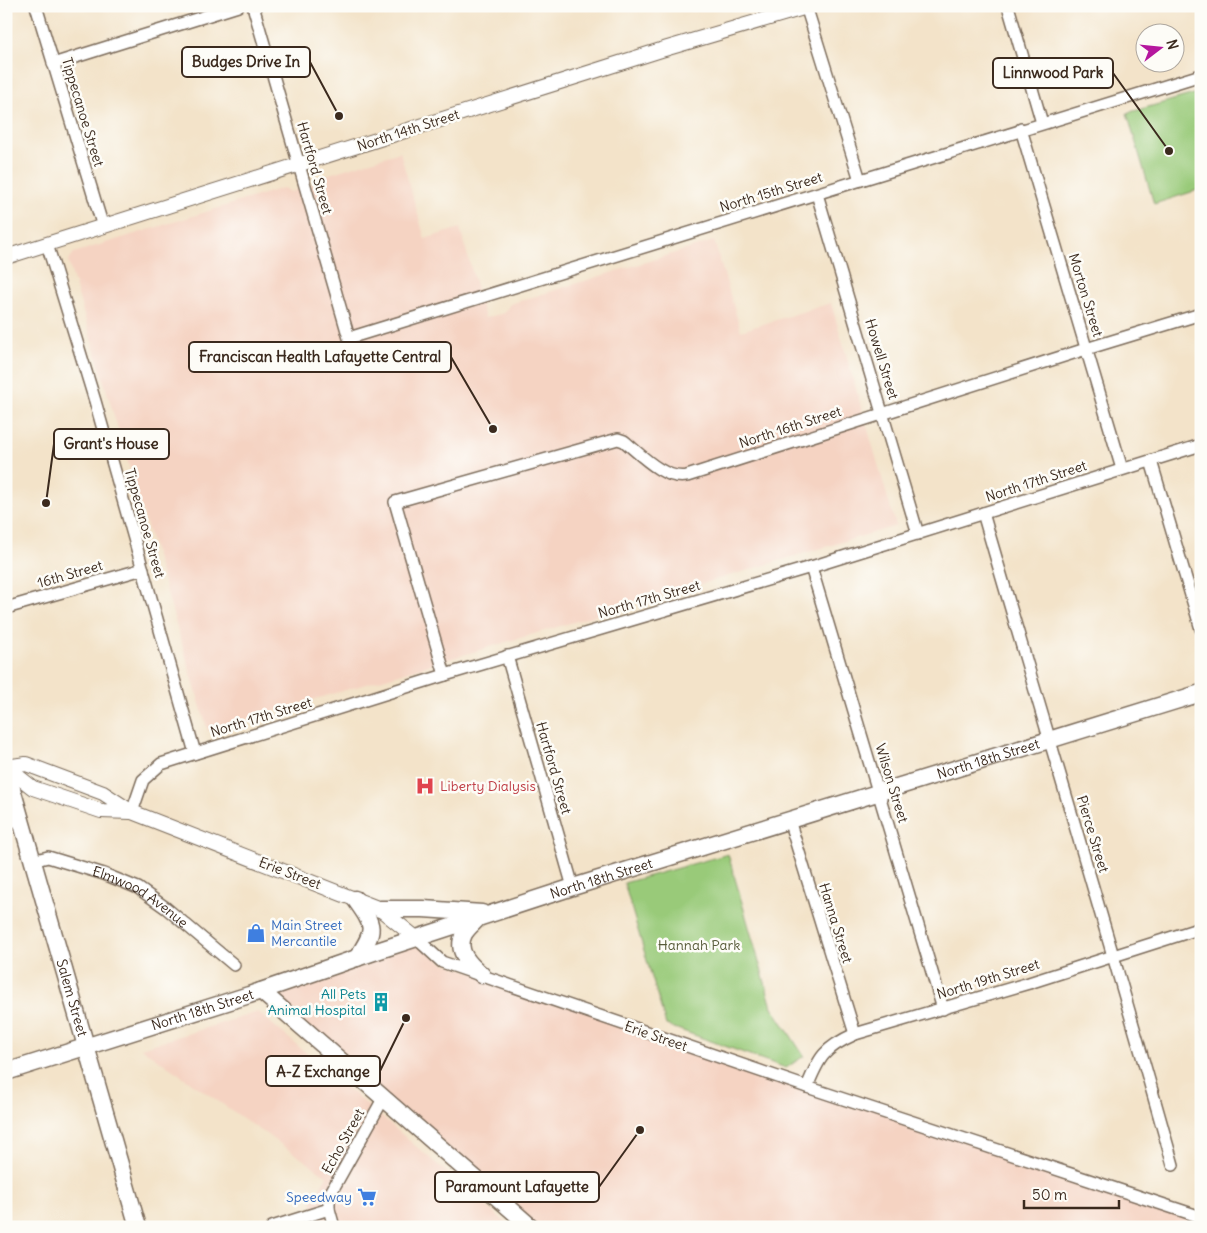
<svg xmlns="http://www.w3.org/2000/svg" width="1207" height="1233" font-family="Delius,sans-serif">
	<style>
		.built { fill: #f5d3c2 }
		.green { fill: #99ca79; stroke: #6a7a4c }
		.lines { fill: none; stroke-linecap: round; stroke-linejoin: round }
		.minor-casing { stroke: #7b6b5a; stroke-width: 14 }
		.tertiary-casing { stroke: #7b6b5a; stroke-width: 16 }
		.secondary-casing { stroke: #7b6b5a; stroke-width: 19 }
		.minor { stroke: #fff; stroke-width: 11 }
		.tertiary { stroke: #fff; stroke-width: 14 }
		.secondary { stroke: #fff; stroke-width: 16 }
		.labels { text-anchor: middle; stroke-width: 5; stroke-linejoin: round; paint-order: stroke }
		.street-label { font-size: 14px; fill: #3b2a1e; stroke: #fdfcf7 }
		.health-label { font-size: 14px; fill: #be3a42; stroke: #fdfcf7; text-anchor: start }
		.shop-label { font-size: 14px; fill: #366cbe; stroke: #fdfcf7; text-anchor: start }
		.park-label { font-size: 14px; fill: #575a39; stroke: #fdfcf7 }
		.culture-label { font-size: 14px; fill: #0d838f; stroke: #fdfcf7; text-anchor: end }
		.leader { fill: none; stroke: #3b2a1e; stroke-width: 2 }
		.callout-dot { fill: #3b2a1e; stroke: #fdfcf7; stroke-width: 2 }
		.callout { fill: #fdfcf7; stroke: #3b2a1e; stroke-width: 2 }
		.callout-label { font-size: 15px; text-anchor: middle; font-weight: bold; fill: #3b2a1e }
	</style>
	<rect width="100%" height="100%" fill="#fdfcf7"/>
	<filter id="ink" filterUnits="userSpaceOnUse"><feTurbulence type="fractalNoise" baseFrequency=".02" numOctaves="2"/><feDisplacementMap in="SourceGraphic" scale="10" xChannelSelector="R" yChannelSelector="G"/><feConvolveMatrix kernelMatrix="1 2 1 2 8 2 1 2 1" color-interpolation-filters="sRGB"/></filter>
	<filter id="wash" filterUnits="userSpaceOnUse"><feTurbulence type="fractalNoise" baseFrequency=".0096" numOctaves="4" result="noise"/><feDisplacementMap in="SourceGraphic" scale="20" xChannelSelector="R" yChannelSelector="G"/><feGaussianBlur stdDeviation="1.12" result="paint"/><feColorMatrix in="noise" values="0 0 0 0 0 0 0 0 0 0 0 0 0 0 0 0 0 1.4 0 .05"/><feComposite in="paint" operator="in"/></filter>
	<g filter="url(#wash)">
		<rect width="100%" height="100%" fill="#f3e3c9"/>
		<g class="built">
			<polygon points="400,152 425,239 460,228 485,318 504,313 510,304 714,241 741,331 831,303 896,526 208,731 68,261 74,253 283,188 291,192 323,180 323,176"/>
			<polygon points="416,938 442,962 1201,1217 1201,1227 531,1227 261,991"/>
			<polygon points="258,1012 511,1227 322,1227 312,1201 327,1176 141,1048"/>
		</g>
		<g class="green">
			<polygon points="1201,92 1201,189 1154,204 1127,113"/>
			<polygon points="728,854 772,1007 804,1056 786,1068 666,1025 624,883"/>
		</g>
	</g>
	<g filter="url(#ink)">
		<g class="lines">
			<g class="minor-casing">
				<g id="minor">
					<polyline points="36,6 103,227"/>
					<polyline points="253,6 349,338 1201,75"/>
					<polyline points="806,6 860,180"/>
					<polyline points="1008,6 1042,123"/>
					<polyline points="53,64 238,6"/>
					<polyline points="1021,129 1122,469"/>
					<polyline points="817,194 918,534"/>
					<polyline points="47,244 95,401 195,753"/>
					<polyline points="1151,461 1201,629"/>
					<path d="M 983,513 C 1046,730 1112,947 1173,1165"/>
					<polyline points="811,567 943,1009"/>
					<polyline points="6,608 143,569"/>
					<polyline points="507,656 573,887"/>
					<path d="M 445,675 L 395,502 L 618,439 L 624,441 C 640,454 665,481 687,476 L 1086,349 L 1201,314"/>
					<polyline points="132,812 143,780 161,764 445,675 811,567 1201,445"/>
					<polyline points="789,820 855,1034"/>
					<polyline points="6,823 20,819"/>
					<path id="s1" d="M 32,861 L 48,857 L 104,874 L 138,888 L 166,908 L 234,965"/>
					<polyline points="416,938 442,962 807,1087 1201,1217"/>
					<path d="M 807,1087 C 819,1057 824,1048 855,1034 L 1029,983 L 1201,928"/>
					<polyline points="272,1227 329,1209"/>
					<polyline points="334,1227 329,1209 329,1196 383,1099"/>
				</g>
			</g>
			<g class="tertiary-casing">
				<g id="tertiary">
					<polyline points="6,257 661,50 810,6"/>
					<polyline points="6,767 26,764 103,793 132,812 380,909 416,938"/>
					<polyline points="6,767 33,788 101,811 131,812"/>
				</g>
			</g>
			<g class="secondary-casing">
				<g id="secondary">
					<path id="s2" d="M 6,768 L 138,1227"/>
					<path d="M 355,899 C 375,927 376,929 357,958"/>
					<polyline points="380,909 423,909 482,913"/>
					<path d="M 478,918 C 474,923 467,928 464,934 C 455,951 470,965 482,975"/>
					<polyline points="261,991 531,1227"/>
					<path id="s3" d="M 6,1072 L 249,995 L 377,951 L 573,887 L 1201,693"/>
				</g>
			</g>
			<use href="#minor" class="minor"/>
			<use href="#tertiary" class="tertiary"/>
			<use href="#secondary" class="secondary"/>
		</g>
	</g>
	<defs>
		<g id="hospital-bare" transform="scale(1.5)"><path d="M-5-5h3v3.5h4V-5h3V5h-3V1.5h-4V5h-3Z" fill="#e0444e" stroke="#fdfcf7" stroke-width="2.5" paint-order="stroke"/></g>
		<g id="shop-bare" transform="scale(1.5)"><path d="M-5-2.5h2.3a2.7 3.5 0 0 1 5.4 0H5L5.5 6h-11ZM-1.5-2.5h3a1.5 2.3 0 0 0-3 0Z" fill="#3f7fe0" stroke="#fdfcf7" stroke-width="2.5" paint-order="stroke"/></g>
		<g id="building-bare" transform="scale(1.5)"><path d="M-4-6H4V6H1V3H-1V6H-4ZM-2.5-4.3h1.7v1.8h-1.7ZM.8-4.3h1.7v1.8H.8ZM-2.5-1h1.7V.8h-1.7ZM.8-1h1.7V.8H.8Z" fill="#0f9aa8" stroke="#fdfcf7" stroke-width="2.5" paint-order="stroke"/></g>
		<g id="supermarket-bare" transform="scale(1.5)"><path d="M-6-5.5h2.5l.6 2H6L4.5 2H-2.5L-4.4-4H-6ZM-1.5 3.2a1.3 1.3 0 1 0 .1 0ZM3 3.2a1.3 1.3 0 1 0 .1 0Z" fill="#3f7fe0" stroke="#fdfcf7" stroke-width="2.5" paint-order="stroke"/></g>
	</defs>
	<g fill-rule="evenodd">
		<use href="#hospital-bare" x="425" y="786"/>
		<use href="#shop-bare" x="256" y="933"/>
		<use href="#building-bare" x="381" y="1002"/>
		<use href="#supermarket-bare" x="367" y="1197"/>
	</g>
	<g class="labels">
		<g class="street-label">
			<text transform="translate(83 112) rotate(73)" y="5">Tippecanoe Street</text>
			<text transform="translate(408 130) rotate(-18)" y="5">North 14th Street</text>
			<text transform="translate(315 168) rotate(74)" y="5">Hartford Street</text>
			<text transform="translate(771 192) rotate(-17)" y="5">North 15th Street</text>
			<text transform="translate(1086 295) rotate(73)" y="5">Morton Street</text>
			<text transform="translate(882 359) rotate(73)" y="5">Howell Street</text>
			<text transform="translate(790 427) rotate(-18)" y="5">North 16th Street</text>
			<text transform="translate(1036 481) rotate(-18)" y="5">North 17th Street</text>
			<text transform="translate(145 523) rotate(74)" y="5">Tippecanoe Street</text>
			<text transform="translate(70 574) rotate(-16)" y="5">16th Street</text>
			<text transform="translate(649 599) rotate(-16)" y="5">North 17th Street</text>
			<text transform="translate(261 717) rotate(-17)" y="5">North 17th Street</text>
			<text dy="5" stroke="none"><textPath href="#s3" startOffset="1031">North 18th Street</textPath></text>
			<text transform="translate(554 768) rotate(74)" y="5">Hartford Street</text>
			<text transform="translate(892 783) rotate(73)" y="5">Wilson Street</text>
			<text transform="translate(1093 834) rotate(73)" y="5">Pierce Street</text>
			<text transform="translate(290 873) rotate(21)" y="5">Erie Street</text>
			<text dy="5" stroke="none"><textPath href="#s3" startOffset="626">North 18th Street</textPath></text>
			<text dy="5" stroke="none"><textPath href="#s1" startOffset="118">Elmwood Avenue</textPath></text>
			<text transform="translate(836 923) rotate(73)" y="5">Hanna Street</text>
			<text transform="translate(988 979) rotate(-17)" y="5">North 19th Street</text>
			<text dy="5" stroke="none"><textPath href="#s2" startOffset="239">Salem Street</textPath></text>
			<text dy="5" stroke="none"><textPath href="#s3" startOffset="206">North 18th Street</textPath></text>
			<text transform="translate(656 1036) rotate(19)" y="5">Erie Street</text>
			<text transform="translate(343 1141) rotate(-61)" y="5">Echo Street</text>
		</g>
		<g class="health-label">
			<text x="440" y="791">Liberty Dialysis</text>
		</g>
		<g class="shop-label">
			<text x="271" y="930">Main Street<tspan x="271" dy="16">Mercantile</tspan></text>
			<text x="352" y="1202" text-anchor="end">Speedway</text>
		</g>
		<g class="park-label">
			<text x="699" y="950">Hannah Park</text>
		</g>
		<g class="culture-label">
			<text x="366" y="999">All Pets<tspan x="366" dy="16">Animal Hospital</tspan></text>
		</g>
	</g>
	<path class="leader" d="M339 116L310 62M1169 151L1113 73M493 429L451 357M46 503L54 444M406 1018L380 1071M640 1130L599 1187"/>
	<g class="callout-dot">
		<circle cx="339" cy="116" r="5"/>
		<circle cx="1169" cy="151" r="5"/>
		<circle cx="493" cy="429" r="5"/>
		<circle cx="46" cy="503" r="5"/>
		<circle cx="406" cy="1018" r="5"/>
		<circle cx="640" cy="1130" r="5"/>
	</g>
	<g class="callout">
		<rect x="182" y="47" width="128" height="30" rx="5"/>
		<rect x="993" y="58" width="120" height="30" rx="5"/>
		<rect x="189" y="342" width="262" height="30" rx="5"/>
		<rect x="54" y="429" width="115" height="30" rx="5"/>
		<rect x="266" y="1056" width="114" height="30" rx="5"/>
		<rect x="435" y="1172" width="164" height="30" rx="5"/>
	</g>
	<g class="callout-label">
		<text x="246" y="67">Budges Drive In</text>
		<text x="1053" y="78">Linnwood Park</text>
		<text x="320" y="362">Franciscan Health Lafayette Central</text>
		<text x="111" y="449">Grant's House</text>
		<text x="323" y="1077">A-Z Exchange</text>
		<text x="517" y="1192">Paramount Lafayette</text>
	</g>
	<rect width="1207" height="1233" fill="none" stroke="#fdfcf7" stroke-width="25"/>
	<g transform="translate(1160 48) rotate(74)"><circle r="24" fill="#fdfcf7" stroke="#afa8a0"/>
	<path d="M0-4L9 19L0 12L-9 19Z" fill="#b5179e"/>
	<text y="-8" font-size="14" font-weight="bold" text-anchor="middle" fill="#3b2a1e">N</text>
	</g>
	<path d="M1024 1200v8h95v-8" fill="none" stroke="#3b2a1e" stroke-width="2.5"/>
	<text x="1032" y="1200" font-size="15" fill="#3b2a1e" stroke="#fdfcf7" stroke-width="4" paint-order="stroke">50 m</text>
</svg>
